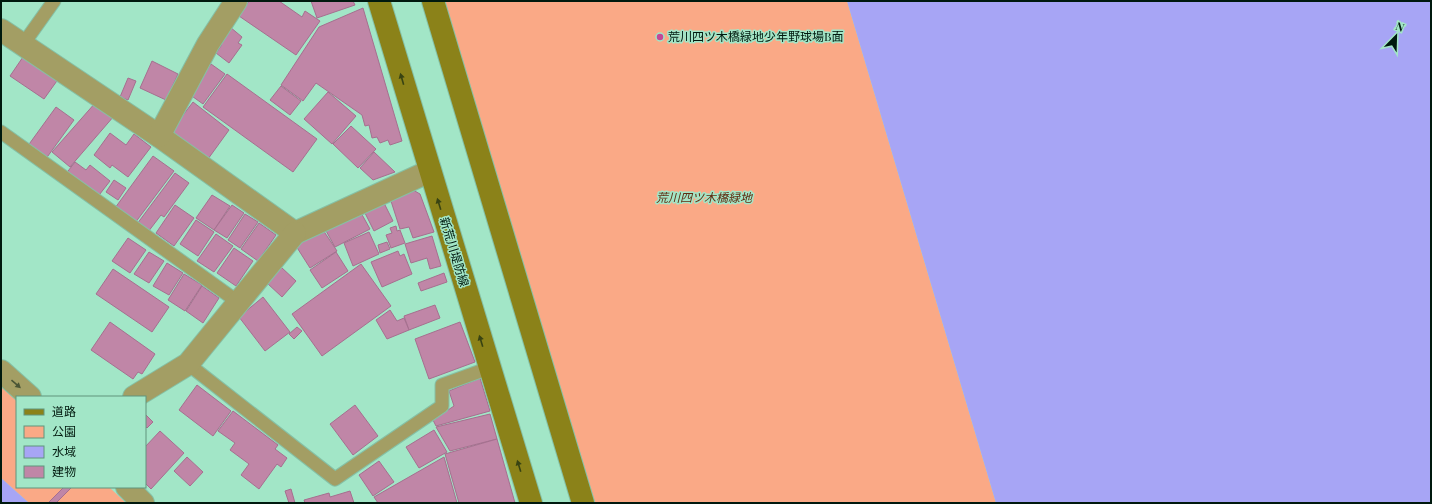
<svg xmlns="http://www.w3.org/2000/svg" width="1432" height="504" font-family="'Playfair Display','Noto Sans JP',serif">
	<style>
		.green { fill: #faa986 }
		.water { fill: #a7a5f5 }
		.building { fill: #c086a7; stroke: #a66f8f }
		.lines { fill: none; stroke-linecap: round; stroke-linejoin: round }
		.lane-casing { stroke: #85c1a6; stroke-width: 15 }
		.street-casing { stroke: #85c1a6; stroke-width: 24 }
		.secondary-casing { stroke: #85c1a6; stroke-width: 24 }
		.lane { stroke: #a39e64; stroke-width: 13 }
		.street { stroke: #a39e64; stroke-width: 22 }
		.secondary { stroke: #8b8219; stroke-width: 22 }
		.oneway { fill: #384312 }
		.oneway2 { fill: #495535 }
		.poi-dot { fill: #c34797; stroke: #a2e6c7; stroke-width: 1.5 }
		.labels { text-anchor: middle; stroke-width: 3; stroke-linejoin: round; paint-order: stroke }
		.poi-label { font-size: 12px; fill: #00190e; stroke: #a2e6c7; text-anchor: start }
		.park-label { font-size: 12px; font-style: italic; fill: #602b11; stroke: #a2e6c7 }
		.street-label { font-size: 12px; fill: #00190e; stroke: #a2e6c7 }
	</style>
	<rect width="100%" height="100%" fill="#a2e6c7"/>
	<g class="green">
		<polygon points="444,1 847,1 996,503 595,503"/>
		<polygon points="1,386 17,401 17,487 109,487 126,503 29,503 1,478"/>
	</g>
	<g class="water">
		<polygon points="847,1 1431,1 1431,503 996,503"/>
		<polygon points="1,478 29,503 1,503"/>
	</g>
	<g class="building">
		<polygon points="249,1 279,1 302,17 305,11 320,21 296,55 239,16"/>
		<polygon points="311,1 353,1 355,5 317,18"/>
		<polygon points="363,8 402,141 390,145 388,140 380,143 377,137 372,138 369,125 365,126 362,115 316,83 303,101 281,85 319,27"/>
		<polygon points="230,27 242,37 238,43 242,45 229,63 216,53 221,46 221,39"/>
		<polygon points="25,54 59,78 44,99 10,76"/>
		<polygon points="152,61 178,74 166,100 140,88"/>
		<polygon points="211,64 225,74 203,104 189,94"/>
		<polygon points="227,74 317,139 293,172 203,107"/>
		<polygon points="128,78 136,81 128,100 120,97"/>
		<polygon points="281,86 301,101 290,115 270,100"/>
		<polygon points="328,92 356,116 332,144 304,119"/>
		<polygon points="96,102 114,116 70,167 52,152"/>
		<polygon points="193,102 229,130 208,159 171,131"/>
		<polygon points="56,107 74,120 45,160 27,147"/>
		<polygon points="351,126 376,149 358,168 333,144"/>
		<polygon points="110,133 126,145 134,134 151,147 128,177 112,165 110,168 94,155"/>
		<polygon points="374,152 395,172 373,180 360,168"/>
		<polygon points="153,156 174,171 135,223 115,208"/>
		<polygon points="75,162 86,170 90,165 110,181 96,199 65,175"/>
		<polygon points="175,173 189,183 164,217 161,215 148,232 137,224"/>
		<polygon points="114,180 126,188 118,200 106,192"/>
		<polygon points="413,190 420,194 434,232 413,238 409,227 400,229 390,198"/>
		<polygon points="212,195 230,206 214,230 196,218"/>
		<polygon points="382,199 393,221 374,231 363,209"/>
		<polygon points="175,205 194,218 174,246 156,233"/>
		<polygon points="232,205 244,213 227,238 214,230"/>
		<polygon points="360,211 370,229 335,247 325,229"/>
		<polygon points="245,214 258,222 240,248 228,240"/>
		<polygon points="196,220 214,232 198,256 180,244"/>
		<polygon points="259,223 276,235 258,261 241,249"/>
		<polygon points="396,226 397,231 400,230 405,243 391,248 386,235 392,233 390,228"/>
		<polygon points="323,230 337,251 310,268 296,246"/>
		<polygon points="369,232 379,254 353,266 344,243"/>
		<polygon points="216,234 233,246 214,272 197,261"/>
		<polygon points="432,236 441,266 430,269 427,258 411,263 405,244"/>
		<polygon points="128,238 146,250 130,273 112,261"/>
		<polygon points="387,242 390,249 380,253 378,245"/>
		<polygon points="234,248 253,261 236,286 217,273"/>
		<polygon points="398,251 400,256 404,254 412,274 382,287 371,262"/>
		<polygon points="149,252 164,261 149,283 134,274"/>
		<polygon points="336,252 348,271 322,288 310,270"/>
		<polygon points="167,263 183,273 169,295 153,286"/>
		<polygon points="361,264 391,306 322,356 292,314"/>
		<polygon points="281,267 296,281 282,297 267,283"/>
		<polygon points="113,269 169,307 152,332 96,294"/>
		<polygon points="444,273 447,282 421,291 418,283"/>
		<polygon points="184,274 202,285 185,311 168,300"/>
		<polygon points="202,286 219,298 203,323 186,311"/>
		<polygon points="263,297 290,332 265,351 239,317"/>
		<polygon points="435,305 440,318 409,330 404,316"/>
		<polygon points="390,310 397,321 404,318 409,330 387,339 376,320"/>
		<polygon points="110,322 155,354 142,374 138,372 133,379 91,350"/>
		<polygon points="460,322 475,362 429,379 415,339"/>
		<polygon points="297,327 302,331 294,339 289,334"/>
		<polygon points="480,378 490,411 436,426 433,420 454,406 449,391"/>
		<polygon points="197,385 231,411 213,436 179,410"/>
		<polygon points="355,405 378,436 353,455 330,424"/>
		<polygon points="233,411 278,445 275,449 287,458 281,467 277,464 259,489 241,475 249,464 230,450 235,443 218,431"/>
		<polygon points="145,414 153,422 147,428 145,426"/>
		<polygon points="490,414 497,439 450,451 436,427"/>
		<polygon points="434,430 447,452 419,468 406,447"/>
		<polygon points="160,431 184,453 151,489 145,483 145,447"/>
		<polygon points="497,439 515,503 459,503 445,454"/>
		<polygon points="187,457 203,472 190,486 174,471"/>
		<polygon points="444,457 457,503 378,503 374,497"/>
		<polygon points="379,461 394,482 373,496 359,475"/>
		<polygon points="64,487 72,487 56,503 48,503"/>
		<polygon points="291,489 295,503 289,503 285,491"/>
		<polygon points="350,491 354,503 305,503 304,500 329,493 330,497"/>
	</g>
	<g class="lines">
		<g class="lane-casing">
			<g id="lane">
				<polyline points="24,43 54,1"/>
				<polyline points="1,132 238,302"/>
				<polyline points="188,364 335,479 442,406 442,385 489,368"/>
			</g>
		</g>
		<g class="street-casing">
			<g id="street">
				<polyline points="1,30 159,136 295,233 430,171"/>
				<polyline points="159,136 208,44 236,1"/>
				<polyline points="1,371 30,397"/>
				<polyline points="134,397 188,364 295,233"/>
				<polyline points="127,487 143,503"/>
			</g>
		</g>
		<g class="secondary-casing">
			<g id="secondary">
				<polyline points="379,1 531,503"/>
				<polyline points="433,1 583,503"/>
			</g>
		</g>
		<use href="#lane" class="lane"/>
		<use href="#street" class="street"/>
		<use href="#secondary" class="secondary"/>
	</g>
	<defs><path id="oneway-solid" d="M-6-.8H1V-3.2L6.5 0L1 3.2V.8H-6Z"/></defs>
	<g class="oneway">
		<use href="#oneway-solid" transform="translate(402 79) rotate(-106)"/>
		<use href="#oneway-solid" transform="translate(439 204) rotate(-107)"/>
		<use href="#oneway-solid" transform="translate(481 341) rotate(-107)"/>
		<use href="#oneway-solid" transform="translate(519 466) rotate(-107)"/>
	</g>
	<use class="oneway2" href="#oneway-solid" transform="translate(16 384) rotate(41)"/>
	<circle class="poi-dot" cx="660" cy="37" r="4"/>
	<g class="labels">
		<g class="poi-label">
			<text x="668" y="41">荒川四ツ木橋緑地少年野球場B面</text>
		</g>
		<g class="park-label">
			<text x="704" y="202">荒川四ツ木橋緑地</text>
		</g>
		<g class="street-label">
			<text transform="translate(454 252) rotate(73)" y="4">新荒川堤防線</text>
		</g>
	</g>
	<rect width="1432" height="504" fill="none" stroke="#00190e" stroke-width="4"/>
	<rect x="16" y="396" width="130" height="92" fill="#a2e6c7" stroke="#61947d"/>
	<rect x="24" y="409" width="20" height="6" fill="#8b8219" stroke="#61947d"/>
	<text x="52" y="416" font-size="12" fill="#00190e">道路</text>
	<rect x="24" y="426" width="20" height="12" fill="#faa986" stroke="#61947d"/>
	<text x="52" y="436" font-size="12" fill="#00190e">公園</text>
	<rect x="24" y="446" width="20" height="12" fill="#a7a5f5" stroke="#61947d"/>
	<text x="52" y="456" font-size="12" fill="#00190e">水域</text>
	<rect x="24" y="466" width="20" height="12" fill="#c086a7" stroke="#61947d"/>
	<text x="52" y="476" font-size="12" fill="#00190e">建物</text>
	<g transform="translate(1396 36) rotate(23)" stroke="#a2e6c7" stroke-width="3" paint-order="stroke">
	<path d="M0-3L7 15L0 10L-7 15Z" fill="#00190e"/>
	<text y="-6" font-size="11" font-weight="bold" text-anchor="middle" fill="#00190e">N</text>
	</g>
</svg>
